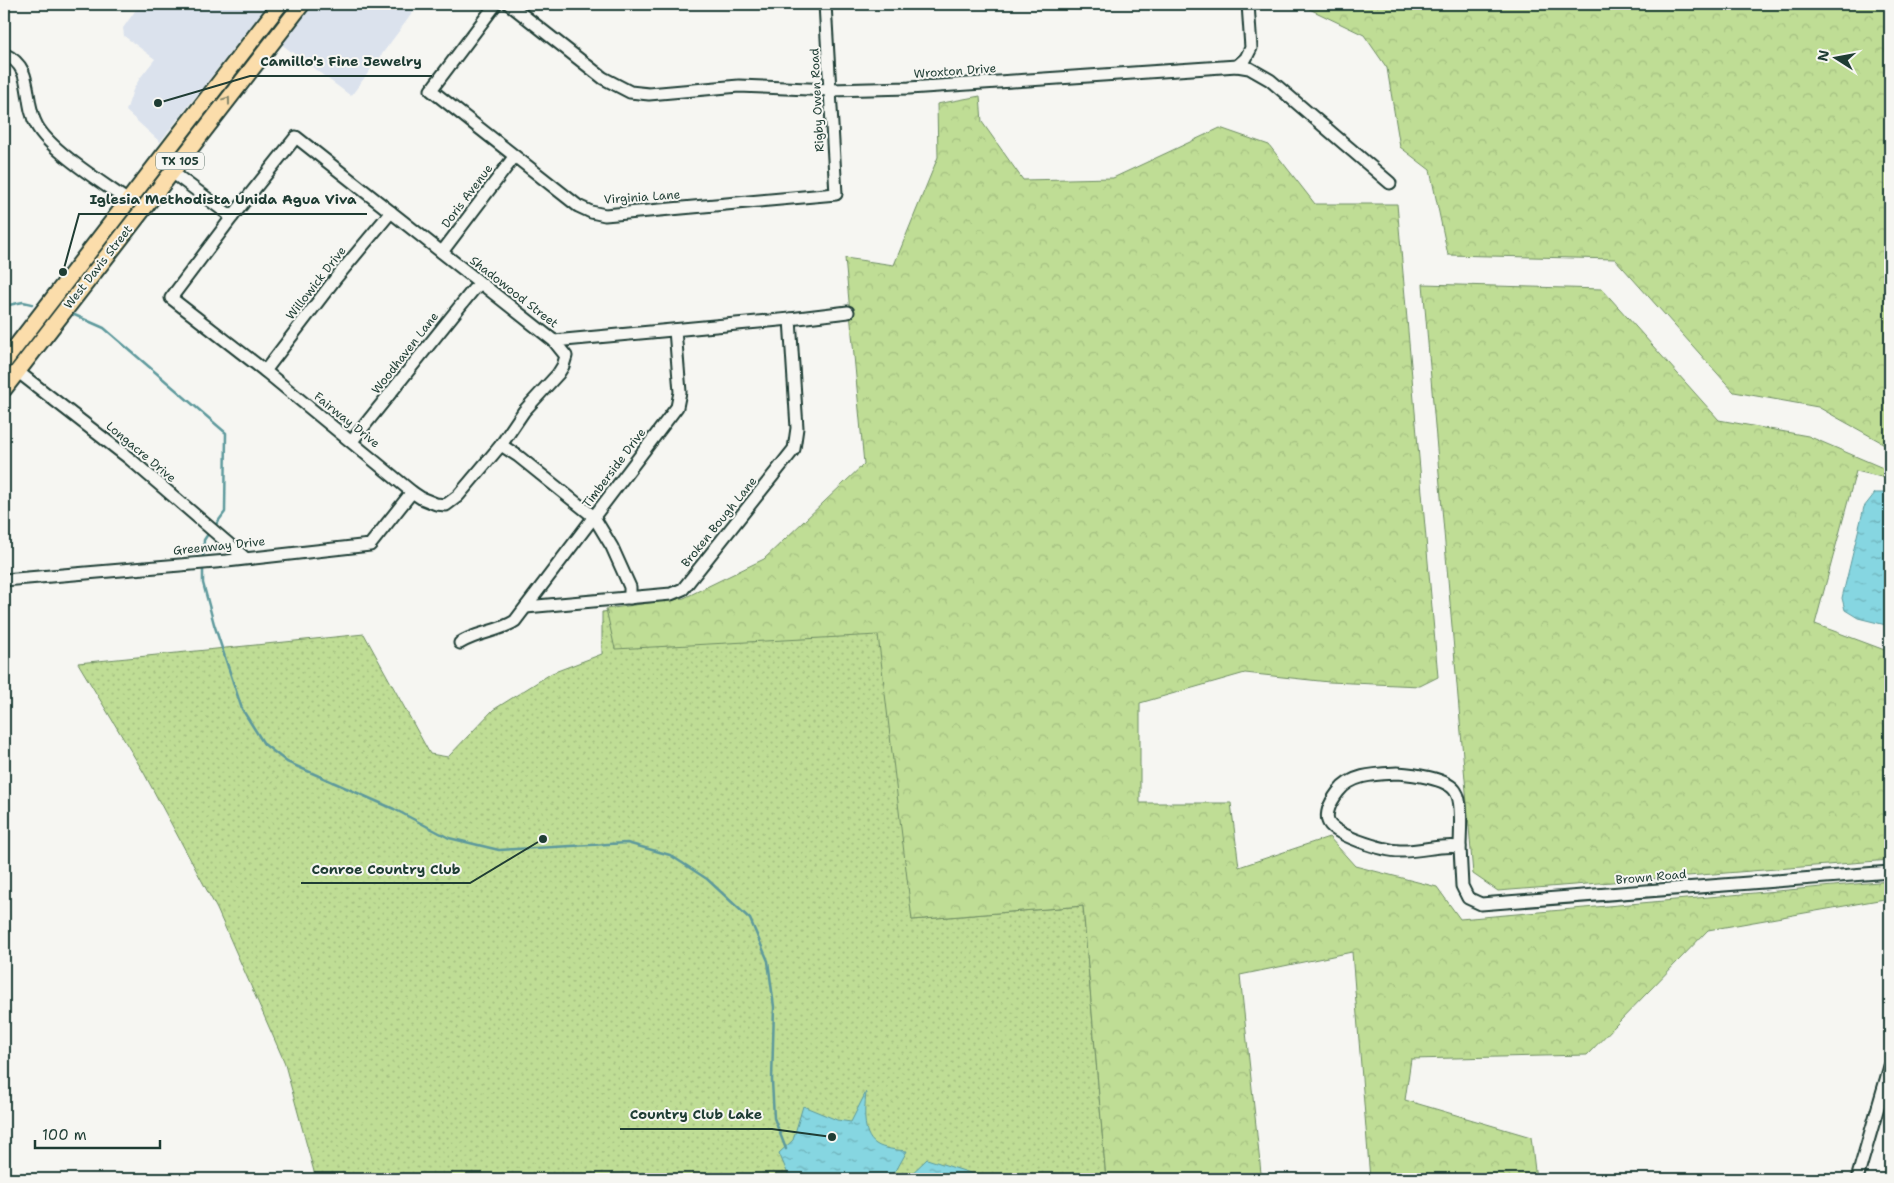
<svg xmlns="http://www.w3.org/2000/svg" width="1894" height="1183" font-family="'Shantell Sans',sans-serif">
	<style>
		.built { fill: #dbe2ed }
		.grass { fill: url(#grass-dots); stroke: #6f8d64 }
		.forest { fill: url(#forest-crowns); stroke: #6f8d64 }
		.water { fill: url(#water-ripples); stroke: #5d999c }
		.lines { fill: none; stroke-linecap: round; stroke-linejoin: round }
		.stream { stroke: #5d999c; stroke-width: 2.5 }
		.minor-casing { stroke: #1f3d34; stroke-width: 15 }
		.major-casing { stroke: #1f3d34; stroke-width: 19 }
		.minor { stroke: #f6f6f2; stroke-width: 11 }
		.major { stroke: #fbddab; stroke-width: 15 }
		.oneway { stroke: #82856a }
		.labels { text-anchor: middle; stroke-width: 4; stroke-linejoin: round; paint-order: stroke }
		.shield { fill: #f6f6f2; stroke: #60746d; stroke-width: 1 }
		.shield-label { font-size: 11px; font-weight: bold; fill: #1f3d34 }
		.street-label { font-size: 12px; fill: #1f3d34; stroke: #f6f6f2 }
		.leader { fill: none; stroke: #1f3d34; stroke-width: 2 }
		.callout-dot { fill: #1f3d34; stroke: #f6f6f2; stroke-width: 2 }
		.callout-label { font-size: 14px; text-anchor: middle; font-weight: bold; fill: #1f3d34; stroke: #f6f6f2; stroke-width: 4; stroke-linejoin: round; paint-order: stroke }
	</style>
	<defs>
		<pattern id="grass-dots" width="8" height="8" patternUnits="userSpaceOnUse" patternTransform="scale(1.25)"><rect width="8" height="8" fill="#bfdd95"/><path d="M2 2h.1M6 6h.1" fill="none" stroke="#a4bf81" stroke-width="1.8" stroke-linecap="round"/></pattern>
		<pattern id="forest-crowns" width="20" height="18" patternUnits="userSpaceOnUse" patternTransform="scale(1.25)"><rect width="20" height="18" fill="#bfdd95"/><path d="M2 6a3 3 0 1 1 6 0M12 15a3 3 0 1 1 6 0" fill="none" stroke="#a4bf81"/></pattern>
		<pattern id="water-ripples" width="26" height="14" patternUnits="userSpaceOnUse" patternTransform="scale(1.25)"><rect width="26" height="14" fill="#86d6e1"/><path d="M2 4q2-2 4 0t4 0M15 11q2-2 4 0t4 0" fill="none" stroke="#6dafb7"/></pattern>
	</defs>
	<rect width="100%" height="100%" fill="#f6f6f2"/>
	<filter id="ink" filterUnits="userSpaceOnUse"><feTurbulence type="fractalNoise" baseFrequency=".02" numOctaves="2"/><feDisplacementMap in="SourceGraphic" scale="10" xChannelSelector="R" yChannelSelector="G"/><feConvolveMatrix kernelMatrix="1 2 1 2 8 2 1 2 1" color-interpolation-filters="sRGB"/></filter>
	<g filter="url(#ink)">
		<g class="built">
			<polygon points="140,4 268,4 160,142 126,111 133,90 140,78 155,59 124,36 123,28"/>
			<polygon points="312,4 419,4 351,96 281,44"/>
		</g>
		<polygon class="grass" points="887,584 912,920 1083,906 1106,1179 316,1179 284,1061 217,909 144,773 78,663 364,634 430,754 448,757 493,710 552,673 602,654 602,612"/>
		<g class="forest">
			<polygon points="1299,4 1890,4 1890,447 1818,407 1734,392 1615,259 1448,255 1430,170 1400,147 1387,68 1364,35"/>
			<polygon points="980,96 982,122 1023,180 1113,178 1220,128 1269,145 1315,204 1397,204 1438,677 1420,686 1329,682 1245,673 1140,703 1140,803 1231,803 1239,867 1329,837 1355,866 1437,887 1460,919 1890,881 1890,898 1708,930 1587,1055 1411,1059 1405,1100 1531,1137 1536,1179 1370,1179 1352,952 1240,975 1261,1173 1251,1179 1106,1179 1083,906 912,920 878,635 615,649 606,609 684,598 764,559 864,464 845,258 894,265 938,157 937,104"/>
			<polygon points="1423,284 1602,289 1719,420 1808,436 1890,471 1890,479 1856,471 1815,624 1890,652 1890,860 1498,891 1473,874"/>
		</g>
		<g class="water">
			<polygon points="1875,493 1890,493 1890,626 1858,618 1845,610 1842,598 1864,507"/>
			<path d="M 866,1092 C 865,1107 861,1134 876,1144 C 883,1149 898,1150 907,1151 L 897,1169 L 886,1179 L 790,1179 L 779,1153 L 793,1140 L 803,1106 L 837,1120 L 851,1122 Z"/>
			<polygon points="927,1159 989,1179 906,1179"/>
		</g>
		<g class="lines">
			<g class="stream">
				<polyline points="4,306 23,302 32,304"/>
				<polyline points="70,313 104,328 226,433 225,512 214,527"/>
				<polyline points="203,559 204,540 210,531"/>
				<polyline points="203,567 203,583 214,624 242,709 264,744 287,762 394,809 449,838 499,850 627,843 670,855 707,879 750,919 768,961 774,1007 772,1081 774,1118 786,1149"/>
			</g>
			<g class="minor-casing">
				<g id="minor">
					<polyline points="496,4 431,90 578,206 591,212 605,215 836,194 825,4"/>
					<polyline points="509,4 603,78 630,92 649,94 739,86 831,90 909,88 1237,66 1249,68 1270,80 1390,183"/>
					<path d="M 4,54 C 36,68 22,100 37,126 C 51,151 103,183 128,201"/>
					<polyline points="1237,66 1246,58 1251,48 1248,4"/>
					<polyline points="172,172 232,217"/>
					<polyline points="442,252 514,157"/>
					<polyline points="554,341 566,356 563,366 558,374 524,411 501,445 458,496 446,505 436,504 421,498 412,492 265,371 171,298 232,217 296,137 554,341 790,319 848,312"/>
					<polyline points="17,371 130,459 245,558"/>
					<polyline points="265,371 336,278 391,212"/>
					<polyline points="352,441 473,290 480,284"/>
					<polyline points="501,445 518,456 594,517 612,547 630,587 630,598"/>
					<polyline points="4,580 227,561 370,545 412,492"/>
					<polyline points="526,607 671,594 683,589 794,449 797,428 790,319"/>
					<path d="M 460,643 C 477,632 498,632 515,621 L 677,407 L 680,392 L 675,330"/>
					<path d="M 1397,773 C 1412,774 1448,778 1456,792 C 1463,802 1460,834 1460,847 C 1440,844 1420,852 1400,851 C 1385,851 1332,835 1328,821 C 1325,811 1332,800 1338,792 C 1351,774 1376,774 1397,773 Z"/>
					<polyline points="1460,847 1462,886 1468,898 1481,904 1890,872"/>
					<polyline points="1857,1179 1890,1066"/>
				</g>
			</g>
			<g class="major-casing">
				<g id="major">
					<polyline points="4,362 280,4"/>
					<polyline points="4,389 302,4"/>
				</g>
			</g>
			<use href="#minor" class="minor"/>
			<use href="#major" class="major"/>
		</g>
		<defs><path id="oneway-chevron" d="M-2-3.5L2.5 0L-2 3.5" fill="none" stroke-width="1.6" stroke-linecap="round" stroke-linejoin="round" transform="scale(1.25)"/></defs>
		<use class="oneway" href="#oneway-chevron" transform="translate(227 100) rotate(-53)"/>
	</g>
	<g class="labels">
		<rect class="shield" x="156" y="152.5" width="48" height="17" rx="4"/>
		<g class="shield-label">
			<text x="180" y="165">TX 105</text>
		</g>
		<g class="street-label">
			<text transform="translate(955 71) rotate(-4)" y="4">Wroxton Drive</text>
			<text transform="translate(817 100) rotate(-93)" y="4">Rigby Owen Road</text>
			<text transform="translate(467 196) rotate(-53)" y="4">Doris Avenue</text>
			<text transform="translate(642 197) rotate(-4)" y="4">Virginia Lane</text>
			<text transform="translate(98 267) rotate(-52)" y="4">West Davis Street</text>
			<text transform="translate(316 283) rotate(-52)" y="4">Willowick Drive</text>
			<text transform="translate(514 292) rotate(38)" y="4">Shadowood Street</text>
			<text transform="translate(405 353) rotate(-52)" y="4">Woodhaven Lane</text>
			<text transform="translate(347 420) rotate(39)" y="4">Fairway Drive</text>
			<text transform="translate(141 452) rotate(40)" y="4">Longacre Drive</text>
			<text transform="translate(614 468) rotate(-53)" y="4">Timberside Drive</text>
			<text transform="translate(719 522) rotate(-51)" y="4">Broken Bough Lane</text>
			<text transform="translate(219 546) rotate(-6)" y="4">Greenway Drive</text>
			<text transform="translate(1651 877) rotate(-5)" y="4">Brown Road</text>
		</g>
	</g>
	<path class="leader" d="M158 103L250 76H432M63 272L79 214H367M543 839L470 883H301M832 1137L772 1129H620"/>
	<g class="callout-dot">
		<circle cx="158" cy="103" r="5"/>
		<circle cx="63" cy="272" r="5"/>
		<circle cx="543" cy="839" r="5"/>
		<circle cx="832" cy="1137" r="5"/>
	</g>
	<g class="callout-label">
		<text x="341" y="66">Camillo's Fine Jewelry</text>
		<text x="223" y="204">Iglesia Methodista Unida Agua Viva</text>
		<text x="386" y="874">Conroe Country Club</text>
		<text x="696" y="1119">Country Club Lake</text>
	</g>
	<rect width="1894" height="1183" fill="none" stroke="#f6f6f2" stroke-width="20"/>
	<rect x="10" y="10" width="1874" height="1163" fill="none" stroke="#1f3d34" stroke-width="2" filter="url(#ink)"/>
	<g transform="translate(1836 58) rotate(281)" stroke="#f6f6f2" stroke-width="4" paint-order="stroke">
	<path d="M0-4L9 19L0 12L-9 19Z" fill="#1f3d34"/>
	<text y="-8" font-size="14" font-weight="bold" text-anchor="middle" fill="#1f3d34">N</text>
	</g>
	<path d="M35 1140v8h125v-8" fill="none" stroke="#1f3d34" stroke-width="2.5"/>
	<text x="42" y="1140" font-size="15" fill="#1f3d34" stroke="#f6f6f2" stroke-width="4" paint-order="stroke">100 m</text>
</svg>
